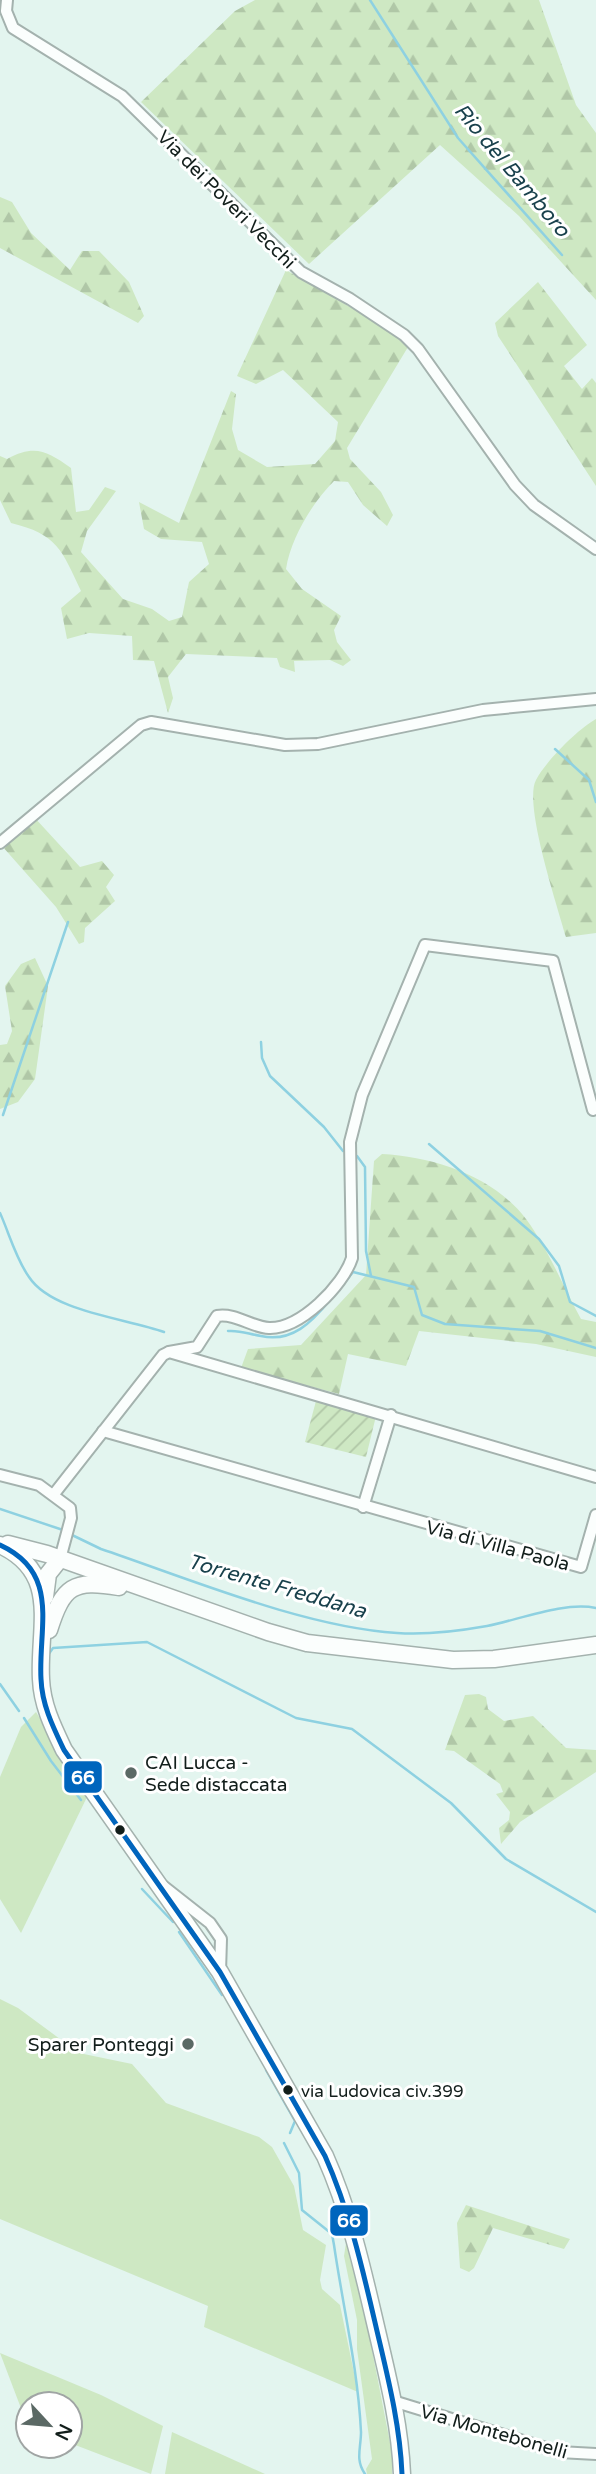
<svg xmlns="http://www.w3.org/2000/svg" width="596" height="2474" font-family="'Varela Round',sans-serif">
	<style>
		.grass { fill: #cee8c3 }
		.forest { fill: url(#forest-firs) }
		.garden { fill: url(#garden-furrows) }
		.lines { fill: none; stroke-linecap: round; stroke-linejoin: round }
		.stream { stroke: #8ed1e1; stroke-width: 2.5 }
		.street-casing { stroke: #a4b2ae; stroke-width: 14 }
		.secondary-casing { stroke: #a4b2ae; stroke-width: 19 }
		.street { stroke: #fbfefd; stroke-width: 10 }
		.secondary { stroke: #fbfefd; stroke-width: 16 }
		.bus-1-casing { stroke: #fff; stroke-width: 10 }
		.bus-1 { stroke: #0065bd; stroke-width: 5 }
		.poi-dot { fill: #5b6965; stroke: #fff; stroke-width: 2.5 }
		.bus-dot { fill: #121e1b; stroke: #fff; stroke-width: 2.5 }
		.labels { text-anchor: middle; stroke-width: 6; stroke-linejoin: round; paint-order: stroke }
		.bus-label { font-size: 17px; fill: #121e1b; stroke: #fff; text-anchor: start }
		.street-label { font-size: 19px; fill: #121e1b; stroke: #fff }
		.poi-label { font-size: 19px; fill: #121e1b; stroke: #fff; text-anchor: start }
		.water-label { font-size: 21px; font-style: italic; fill: #19414c; stroke: #fff }
		.line-badge { stroke: #fff; stroke-width: 2.5 }
		.badge-label { font-size: 19px; text-anchor: middle; font-weight: bold; fill: #fff }
	</style>
	<defs>
		<pattern id="forest-firs" width="22" height="20" patternUnits="userSpaceOnUse" patternTransform="scale(1.75)"><rect width="22" height="20" fill="#cee8c3"/><path d="M5 1l3.5 6h-7zM16 11l3.5 6h-7z" fill="#b0c7a7"/></pattern>
		<pattern id="garden-furrows" width="10" height="10" patternUnits="userSpaceOnUse" patternTransform="scale(1.75)"><rect width="10" height="10" fill="#cee8c3"/><path d="M-1 1l2-2M0 10L10 0M9 11l2-2" fill="none" stroke="#b0c7a7"/></pattern>
	</defs>
	<rect width="100%" height="100%" fill="#e3f5ef"/>
	<g class="grass">
		<polygon points="36,1712 87,1797 21,1933 0,1899 0,1777 21,1727"/>
		<polygon points="0,1999 18,2008 79,2053 132,2064 166,2103 259,2137 272,2147 294,2186 303,2230 326,2245 320,2280 322,2289 340,2305 358,2392 204,2327 208,2306 0,2219"/>
		<polygon points="346,2243 365,2314 392,2453 392,2474 367,2474 366,2469 372,2459 357,2349 357,2320 344,2256"/>
		<polygon points="0,2353 101,2395 163,2426 151,2474 70,2443 70,2404 28,2404 27,2424"/>
		<polygon points="172,2432 265,2474 165,2474"/>
	</g>
	<g class="forest">
		<polygon points="255,0 539,0 576,105 596,133 596,300 519,216 440,145 309,264 141,102 235,11"/>
		<polygon points="0,197 12,202 31,233 70,270 82,251 99,251 129,282 144,316 138,323 0,248"/>
		<path d="M 286,270 L 390,330 L 408,347 L 347,448 L 350,459 L 381,492 L 393,515 L 387,526 L 363,505 L 348,482 L 334,481 C 312,503 291,538 286,569 L 302,589 L 341,616 L 334,630 L 337,642 L 351,660 L 343,666 L 330,660 L 294,661 L 295,672 L 280,667 L 277,658 L 186,654 L 168,677 L 173,698 L 168,713 L 154,661 L 133,660 L 132,636 L 89,633 L 67,639 L 61,608 L 81,591 C 62,550 57,534 11,523 L 0,500 L 0,456 L 7,459 C 35,444 47,451 71,468 L 76,512 L 89,510 L 105,487 L 116,491 L 87,531 L 81,552 L 123,599 L 152,609 L 169,621 L 182,617 L 189,582 L 209,564 L 202,542 L 161,539 L 144,529 L 139,502 L 179,523 L 231,391 L 236,394 L 232,429 L 238,450 L 267,467 L 315,464 L 335,441 L 338,422 L 283,370 L 256,384 L 237,376 Z"/>
		<polygon points="538,282 587,345 564,366 582,389 592,378 596,383 596,486 498,336 495,323"/>
		<path d="M 596,719 L 596,933 L 566,937 C 558,907 523,804 536,780 C 545,762 579,728 596,719 Z"/>
		<polygon points="34,817 80,867 102,861 114,875 106,887 115,901 85,928 84,942 79,944 56,907 2,846"/>
		<polygon points="35,958 48,986 35,1079 18,1102 0,1109 0,1045 7,1044 12,1031 5,986 21,964"/>
		<path d="M 382,1154 C 435,1157 493,1176 526,1219 C 547,1247 564,1288 581,1319 L 596,1322 L 596,1357 L 536,1344 L 419,1331 L 406,1366 L 348,1354 L 339,1394 L 241,1368 L 248,1349 L 301,1345 L 366,1275 L 374,1161 Z"/>
		<polygon points="479,1694 486,1697 488,1709 504,1721 533,1716 566,1748 596,1750 596,1772 520,1822 501,1844 499,1828 509,1820 510,1812 496,1794 503,1792 500,1784 454,1751 445,1750 465,1695"/>
		<polygon points="466,2205 570,2239 564,2249 493,2228 474,2268 469,2272 460,2268 457,2223"/>
	</g>
	<polygon class="garden" points="316,1401 376,1416 366,1457 305,1442"/>
	<g class="lines">
		<g class="stream">
			<polyline points="370,0 458,138 562,255"/>
			<polyline points="555,749 589,780 596,802"/>
			<polyline points="261,1042 262,1058 270,1076 324,1127 343,1151"/>
			<polyline points="3,1115 68,922"/>
			<polyline points="429,1144 539,1239 559,1266 570,1302 596,1316"/>
			<polyline points="357,1156 365,1167 366,1251 371,1276"/>
			<path d="M 0,1213 C 9,1233 16,1259 29,1277 C 52,1312 125,1318 164,1332"/>
			<polyline points="346,1281 353,1272 414,1287 422,1315 445,1324 540,1331 596,1348"/>
			<path d="M 228,1331 C 241,1330 248,1334 261,1336 C 292,1343 312,1322 330,1300"/>
			<polyline points="0,1509 63,1530"/>
			<path d="M 72,1535 L 101,1549 C 190,1579 304,1627 397,1633 C 425,1635 459,1631 487,1626 C 518,1620 565,1601 596,1608"/>
			<polyline points="48,1655 53,1648 147,1642 296,1718 352,1729 451,1803 506,1859 596,1912"/>
			<polyline points="0,1684 19,1711"/>
			<polyline points="24,1718 51,1761 81,1800"/>
			<polyline points="142,1889 173,1922"/>
			<polyline points="179,1932 222,1995"/>
			<polyline points="266,2070 295,2121 290,2133"/>
			<path d="M 284,2143 L 299,2173 L 302,2210 L 332,2234 L 334,2245 C 343,2307 358,2369 361,2432 C 361,2448 355,2460 365,2474"/>
		</g>
		<g class="street-casing">
			<g id="street">
				<polyline points="7,0 6,11 13,28 122,96 301,272 350,299 404,335 418,349 515,485 534,505 596,549"/>
				<polyline points="0,843 141,725 151,722 285,745 318,744 483,710 596,699"/>
				<path d="M 169,1352 L 197,1347 L 217,1316 C 236,1313 251,1327 269,1328 C 300,1329 343,1286 352,1258 L 350,1142 L 362,1095 L 425,945 L 553,961 L 593,1110"/>
				<polyline points="103,1431 581,1567 596,1515"/>
				<polyline points="0,1475 39,1485 70,1508 71,1518 60,1559"/>
				<polyline points="54,1494 163,1355 169,1352 596,1477"/>
				<polyline points="363,1507 391,1415"/>
				<polyline points="163,1886 210,1923 221,1939 220,1972"/>
				<polyline points="393,2401 559,2452 596,2454"/>
			</g>
		</g>
		<g class="secondary-casing">
			<g id="secondary">
				<polyline points="8,1544 47,1554 268,1632 307,1643 453,1660 494,1659 596,1645"/>
				<path d="M 0,1545 C 61,1573 38,1627 41,1679 C 42,1705 53,1727 64,1750 L 220,1972 L 325,2156 C 350,2212 363,2271 377,2331 C 388,2378 400,2425 402,2474"/>
				<polyline points="45,1597 48,1574 60,1559"/>
				<path d="M 49,1630 C 63,1586 73,1579 119,1587"/>
			</g>
		</g>
		<use href="#street" class="street"/>
		<use href="#secondary" class="secondary"/>
		<g class="bus-1-casing">
			<path id="bus-1" d="M 0,1545 C 61,1573 38,1627 41,1679 C 42,1705 53,1727 64,1750 L 220,1972 L 325,2156 C 350,2212 363,2271 377,2331 C 388,2378 400,2425 402,2474"/>
		</g>
		<use href="#bus-1" class="bus-1"/>
	</g>
	<g class="poi-dot">
		<circle cx="131" cy="1773" r="7"/>
		<circle cx="188" cy="2044" r="7"/>
	</g>
	<g class="bus-dot">
		<circle cx="120" cy="1830" r="6"/>
		<circle cx="288" cy="2090" r="6"/>
	</g>
	<g class="labels">
		<g class="bus-label">
			<text x="301" y="2097">via Ludovica civ.399</text>
		</g>
		<g class="street-label">
			<text transform="translate(227 199) rotate(45)" y="7">Via dei Poveri Vecchi</text>
			<text transform="translate(498 1545) rotate(15)" y="7">Via di Villa Paola</text>
			<text transform="translate(494 2431) rotate(16)" y="7">Via Montebonelli</text>
		</g>
		<g class="poi-label">
			<text x="145" y="1769">CAI Lucca -<tspan x="145" dy="22">Sede distaccata</tspan></text>
			<text x="174" y="2051" text-anchor="end">Sparer Ponteggi</text>
		</g>
		<g class="water-label">
			<text transform="translate(512 170) rotate(50)" y="7">Rio del Bamboro</text>
			<text transform="translate(277 1586) rotate(16)" y="7">Torrente Freddana</text>
		</g>
	</g>
	<g class="line-badge">
		<rect x="63" y="1760" width="40" height="34" rx="7" fill="#0065bd"/>
		<rect x="329" y="2204" width="40" height="33" rx="7" fill="#0065bd"/>
	</g>
	<g class="badge-label">
		<text x="83" y="1784">66</text>
		<text x="349" y="2227">66</text>
	</g>
	<g transform="translate(49 2425) rotate(116)"><circle r="33" fill="#ffffff" stroke="#a0a5a4" stroke-width="2"/>
	<path d="M0-5L12 26L0 18L-12 26Z" fill="#5b6965"/>
	<text y="-10" font-size="19" font-weight="bold" text-anchor="middle" fill="#121e1b">N</text>
	</g>
</svg>
